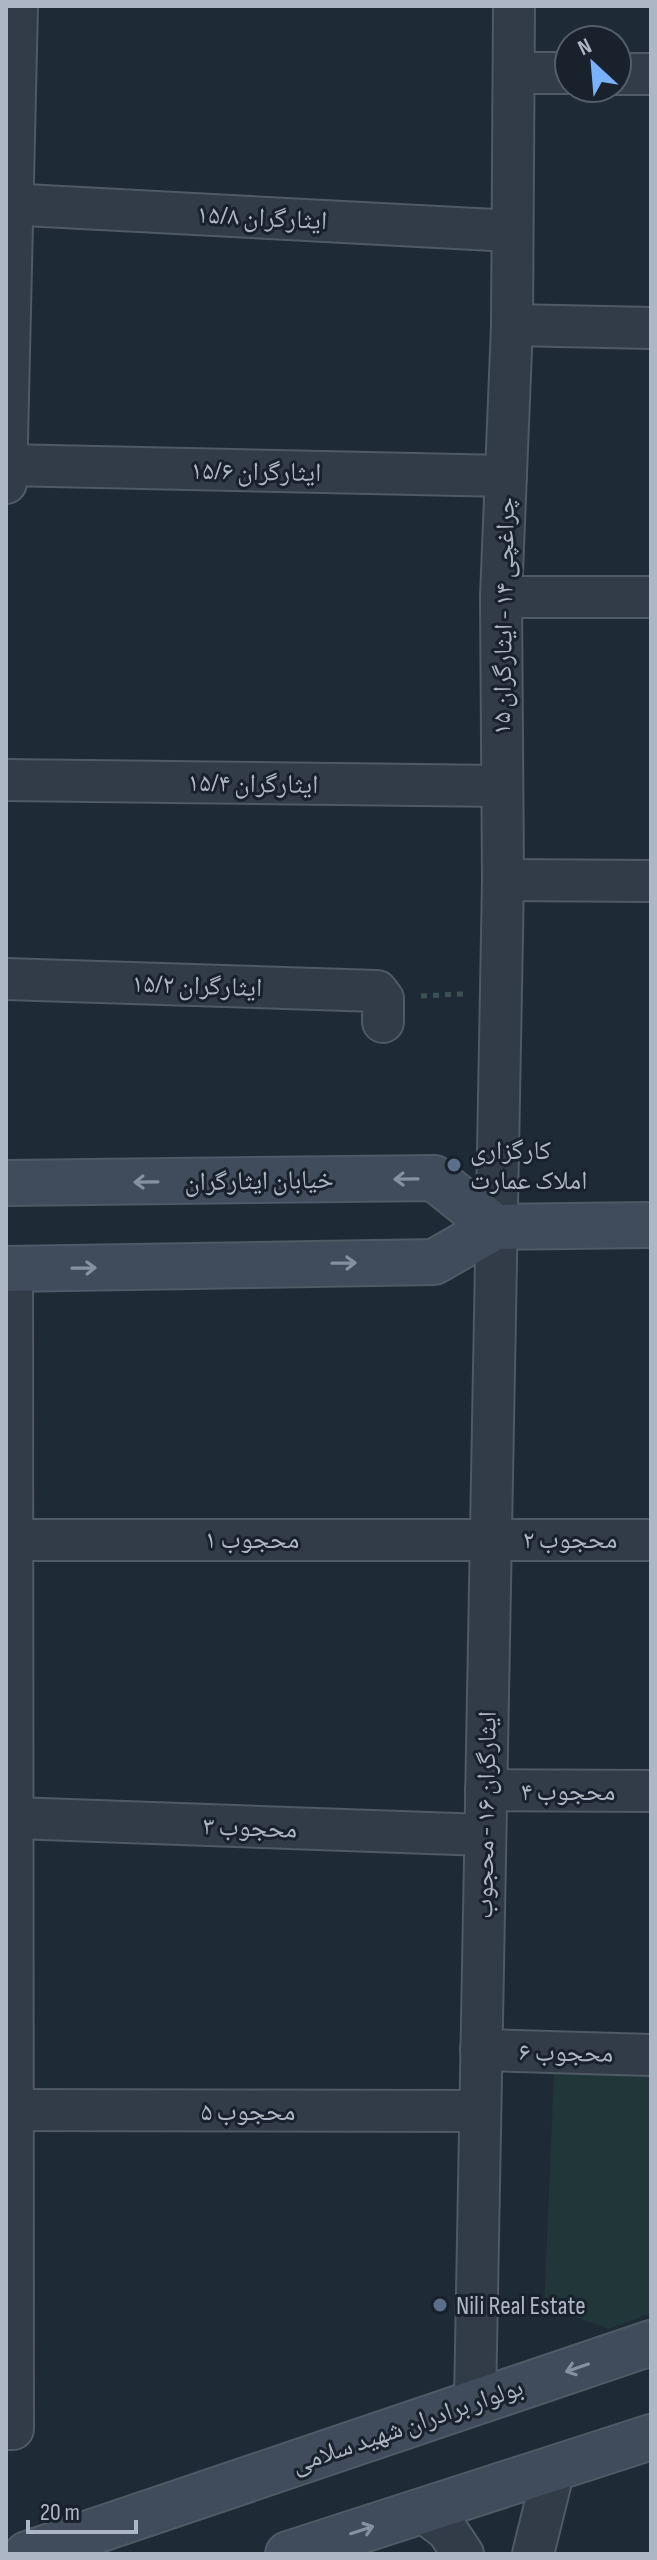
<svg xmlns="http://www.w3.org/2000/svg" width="657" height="2560" font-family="'Sofia Sans Condensed','Noto Naskh Arabic',sans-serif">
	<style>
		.green { fill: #213638 }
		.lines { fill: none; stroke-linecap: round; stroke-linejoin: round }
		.street-casing { stroke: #505966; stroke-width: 44 }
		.secondary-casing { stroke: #505966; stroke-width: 48 }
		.path { stroke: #3b5253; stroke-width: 5; stroke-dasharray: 6 6; stroke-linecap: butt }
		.street { stroke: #323c48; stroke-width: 40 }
		.secondary { stroke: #404b5b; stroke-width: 44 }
		.oneway { stroke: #8691a0 }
		.service-dot { fill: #5c6f8a; stroke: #18212c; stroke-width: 3 }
		.labels { text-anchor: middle; stroke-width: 6; stroke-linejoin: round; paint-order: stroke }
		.street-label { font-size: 26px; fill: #acb6c5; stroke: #18212c }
		.poi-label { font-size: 26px; fill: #acb6c5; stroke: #18212c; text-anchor: start }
	</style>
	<rect width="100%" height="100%" fill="#1f2a37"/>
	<polygon class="green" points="554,2071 651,2073 651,2313 609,2329 544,2306"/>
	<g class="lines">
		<g class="street-casing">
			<g id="street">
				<polyline points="515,73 569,73"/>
				<polyline points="617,74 651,74"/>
				<polyline points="6,204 512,231"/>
				<polyline points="512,325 651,328"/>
				<polyline points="6,465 506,476"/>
				<polyline points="6,483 17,6"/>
				<polyline points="501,597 651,597"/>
				<polyline points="6,780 501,786"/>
				<polyline points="503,880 651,881"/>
				<polyline points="6,979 377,991 383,999 383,1022"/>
				<polyline points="14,1540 651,1540"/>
				<polyline points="486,1790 651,1791"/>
				<polyline points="15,1818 485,1835"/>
				<polyline points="481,2050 651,2055"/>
				<polyline points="6,2110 480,2111"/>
				<polyline points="475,2402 503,880 501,597 512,325 514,6"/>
				<polyline points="6,2429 13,2429 12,1269"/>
				<polyline points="422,2511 447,2530 463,2554"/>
				<polyline points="533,2554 554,2469"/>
			</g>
		</g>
		<g class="secondary-casing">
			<g id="secondary">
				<polyline points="6,1183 434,1178 495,1227"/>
				<polyline points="6,1269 434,1262 495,1227 651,1225"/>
				<polyline points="27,2554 651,2343"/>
				<polyline points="288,2554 651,2437"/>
			</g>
		</g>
		<polyline class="path" points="421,996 463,994"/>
		<use href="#street" class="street"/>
		<use href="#secondary" class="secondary"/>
	</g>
	<defs><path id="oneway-shaft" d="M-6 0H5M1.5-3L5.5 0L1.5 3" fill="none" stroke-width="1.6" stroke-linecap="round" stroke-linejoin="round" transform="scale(2)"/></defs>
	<g class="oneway">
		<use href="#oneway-shaft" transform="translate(406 1179) rotate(179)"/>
		<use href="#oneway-shaft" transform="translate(146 1182) rotate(179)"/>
		<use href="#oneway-shaft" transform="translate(344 1263) rotate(-1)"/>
		<use href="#oneway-shaft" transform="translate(84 1268) rotate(-1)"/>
		<use href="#oneway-shaft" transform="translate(577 2368) rotate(161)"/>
		<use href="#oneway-shaft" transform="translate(362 2530) rotate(-18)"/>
	</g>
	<g class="service-dot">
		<circle cx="454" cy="1165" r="8"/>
		<circle cx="440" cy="2305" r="8"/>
	</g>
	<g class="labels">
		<g class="street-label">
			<text transform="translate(262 217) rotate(3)" y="9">ایثارگران ۱۵/۸</text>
			<text transform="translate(256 471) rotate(1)" y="9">ایثارگران ۱۵/۶</text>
			<text transform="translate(503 616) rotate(-89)" y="9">چراغچی ۱۴ - ایثارگران ۱۵</text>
			<text transform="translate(253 783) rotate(1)" y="9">ایثارگران ۱۵/۴</text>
			<text transform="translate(197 985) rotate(2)" y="9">ایثارگران ۱۵/۲</text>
			<text transform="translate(259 1180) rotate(-1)" y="9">خیابان ایثارگران</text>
			<text x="252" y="1548">محجوب ۱</text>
			<text x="570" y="1548">محجوب ۲</text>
			<text x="568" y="1800">محجوب ۴</text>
			<text transform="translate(485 1815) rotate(-89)" y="9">ایثارگران ۱۶ - محجوب</text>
			<text transform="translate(250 1827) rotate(2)" y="9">محجوب ۳</text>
			<text transform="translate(566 2052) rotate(1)" y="9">محجوب ۶</text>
			<text x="248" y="2120">محجوب ۵</text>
			<text transform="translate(407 2425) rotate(-19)" y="9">بولوار برادران شهید سلامی</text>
		</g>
		<g class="poi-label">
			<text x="470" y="1159">کارگزاری<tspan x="470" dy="30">املاک عمارت</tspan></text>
			<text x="456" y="2314">Nili Real Estate</text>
		</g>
	</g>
	<rect width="657" height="2560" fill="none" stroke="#acb6c5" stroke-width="16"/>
	<g transform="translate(593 64) rotate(334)"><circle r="38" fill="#18212c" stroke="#535d69" stroke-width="2"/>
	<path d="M0-6L14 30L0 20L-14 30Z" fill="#7bb0fb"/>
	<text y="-12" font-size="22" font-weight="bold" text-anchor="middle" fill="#acb6c5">N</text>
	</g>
	<path d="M28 2520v12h108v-12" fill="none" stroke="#acb6c5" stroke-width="4"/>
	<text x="40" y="2520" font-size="24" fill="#acb6c5" stroke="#18212c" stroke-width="6" paint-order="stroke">20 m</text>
</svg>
